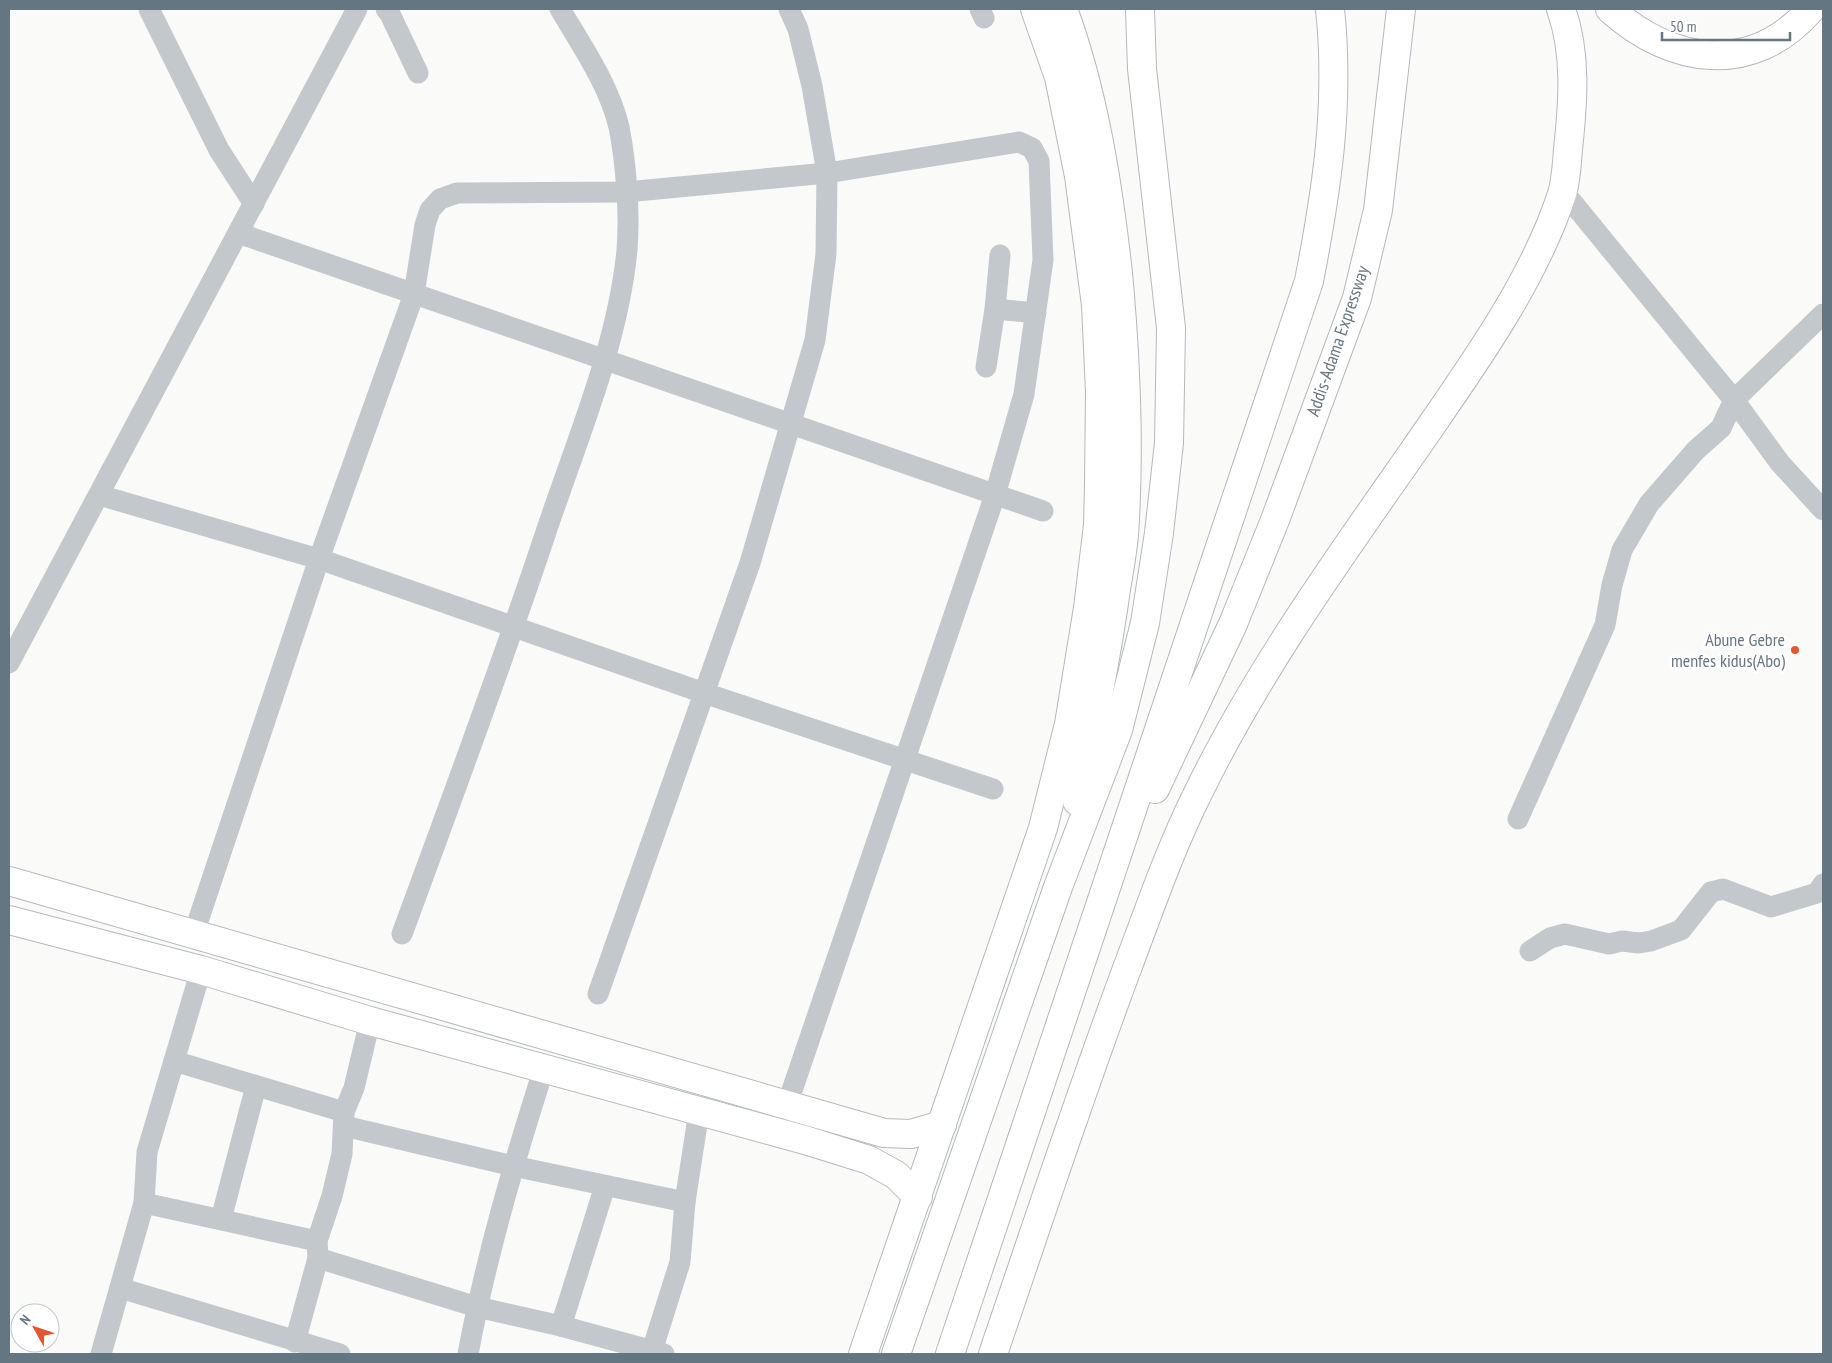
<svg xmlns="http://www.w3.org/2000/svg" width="1832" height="1363" font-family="'PT Sans Narrow',sans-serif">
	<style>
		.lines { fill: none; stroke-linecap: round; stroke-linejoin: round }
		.major-casing { stroke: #b5babe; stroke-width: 30 }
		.highway-casing { stroke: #b4b9bd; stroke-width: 30 }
		.minor { stroke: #c3c8cc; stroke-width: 21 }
		.major { stroke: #fff; stroke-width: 28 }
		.highway { stroke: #fff; stroke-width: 28 }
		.poi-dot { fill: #e4572e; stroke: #fff; stroke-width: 2 }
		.labels { text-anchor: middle; stroke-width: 5; stroke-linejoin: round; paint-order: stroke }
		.street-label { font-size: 18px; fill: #657683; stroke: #fff }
		.poi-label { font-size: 18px; fill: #657683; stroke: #fff; text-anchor: end }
	</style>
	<rect width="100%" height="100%" fill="#fafaf8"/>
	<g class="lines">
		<g class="major-casing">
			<g id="major">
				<polyline points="9,881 884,1133 911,1134 942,1125"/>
				<polyline points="9,920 201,970 370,1021 805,1140 869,1160 896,1175 918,1197"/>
			</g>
		</g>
		<g class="highway-casing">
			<g id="highway">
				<path d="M 1063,9 C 1094,93 1108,184 1118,273 C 1126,360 1130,448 1124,535 C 1122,558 1117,580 1114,603 C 1104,670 1091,735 1077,801"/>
				<path d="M 1610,9 C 1671,64 1752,77 1811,9"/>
				<polyline points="1155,789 1233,624 1275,520 1357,298 1378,210 1401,9"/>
				<polyline points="863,1354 1043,828 1069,724 1088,608 1098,525 1099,483 1100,392 1096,305 1079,176 1059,77 1035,9"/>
				<polyline points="896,1354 1058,887 1118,730 1145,623 1159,533 1169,443 1171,328 1142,69 1140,9"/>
				<path d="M 950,1354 L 1309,281 C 1327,189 1340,103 1330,9"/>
				<path d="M 993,1354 C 1037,1225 1080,1094 1128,966 C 1150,908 1170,849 1198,793 C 1257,672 1336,562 1413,452 C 1467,373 1532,286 1562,194 C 1566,180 1567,164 1568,149 C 1573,103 1577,54 1561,9"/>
			</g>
		</g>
		<g class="minor">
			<polyline points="149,9 219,150 254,204"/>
			<polyline points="386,9 390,14 418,73"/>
			<polyline points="980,9 984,18"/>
			<polyline points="1563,191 1734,400 1780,463 1823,510"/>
			<polyline points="238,233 1043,511"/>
			<polyline points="995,309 1036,313"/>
			<polyline points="986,367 995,309 1000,255"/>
			<polyline points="99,495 319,559 704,693 993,789"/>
			<polyline points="9,663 357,9"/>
			<polyline points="1518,819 1605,625 1612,585 1622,550 1649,504 1696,450 1721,428 1734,400 1823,314"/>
			<polyline points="194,933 319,559 414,294 425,225 430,210 440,199 457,193 626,192 827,173 1019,142 1032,148 1039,161 1043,260 1024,394 995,495 787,1105"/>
			<path d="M 402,934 C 451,801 501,667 546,532 C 576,442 618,345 627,250 C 630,213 626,163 619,127 C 609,85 582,46 560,9"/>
			<polyline points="1530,951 1550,938 1565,934 1609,944 1622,941 1639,943 1651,941 1681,930 1711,892 1723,889 1771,907 1817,893 1823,884"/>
			<polyline points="598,994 750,563 815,340 826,254 827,173 812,86 798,29 789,9"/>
			<polyline points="174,1061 344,1112"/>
			<polyline points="344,1126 513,1166 685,1202"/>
			<polyline points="144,1203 317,1241"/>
			<polyline points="221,1219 256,1086"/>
			<polyline points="318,1258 477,1307 561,1326 664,1354"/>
			<polyline points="120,1288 340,1354"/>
			<polyline points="561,1326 605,1186"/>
			<polyline points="295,1342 318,1258 317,1241 332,1196 342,1154 344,1112 354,1088 370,1021"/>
			<polyline points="101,1354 144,1203 147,1152 201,970"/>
			<path d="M 468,1354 C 486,1257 514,1162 544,1068"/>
			<polyline points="651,1354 680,1262 685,1202 699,1111"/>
		</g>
		<use href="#major" class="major"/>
		<use href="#highway" class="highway"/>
	</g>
	<circle class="poi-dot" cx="1795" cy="650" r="5"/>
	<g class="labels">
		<g class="street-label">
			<text transform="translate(1338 341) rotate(-71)" y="6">Addis-Adama Expressway</text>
		</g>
		<g class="poi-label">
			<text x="1785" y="646">Abune Gebre<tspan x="1785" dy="21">menfes kidus(Abo)</tspan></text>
		</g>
	</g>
	<rect width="1832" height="1363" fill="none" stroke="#657683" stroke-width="20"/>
	<g transform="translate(35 1328) rotate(310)"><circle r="24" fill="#ffffff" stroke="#c1c8cd"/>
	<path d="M0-4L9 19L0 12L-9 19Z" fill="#e4572e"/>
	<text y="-8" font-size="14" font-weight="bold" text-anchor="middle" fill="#657683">N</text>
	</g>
	<path d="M1662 32v8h128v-8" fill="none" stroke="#657683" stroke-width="2.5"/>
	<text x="1670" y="32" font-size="15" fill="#657683" stroke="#ffffff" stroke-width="4" paint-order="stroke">50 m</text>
</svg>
